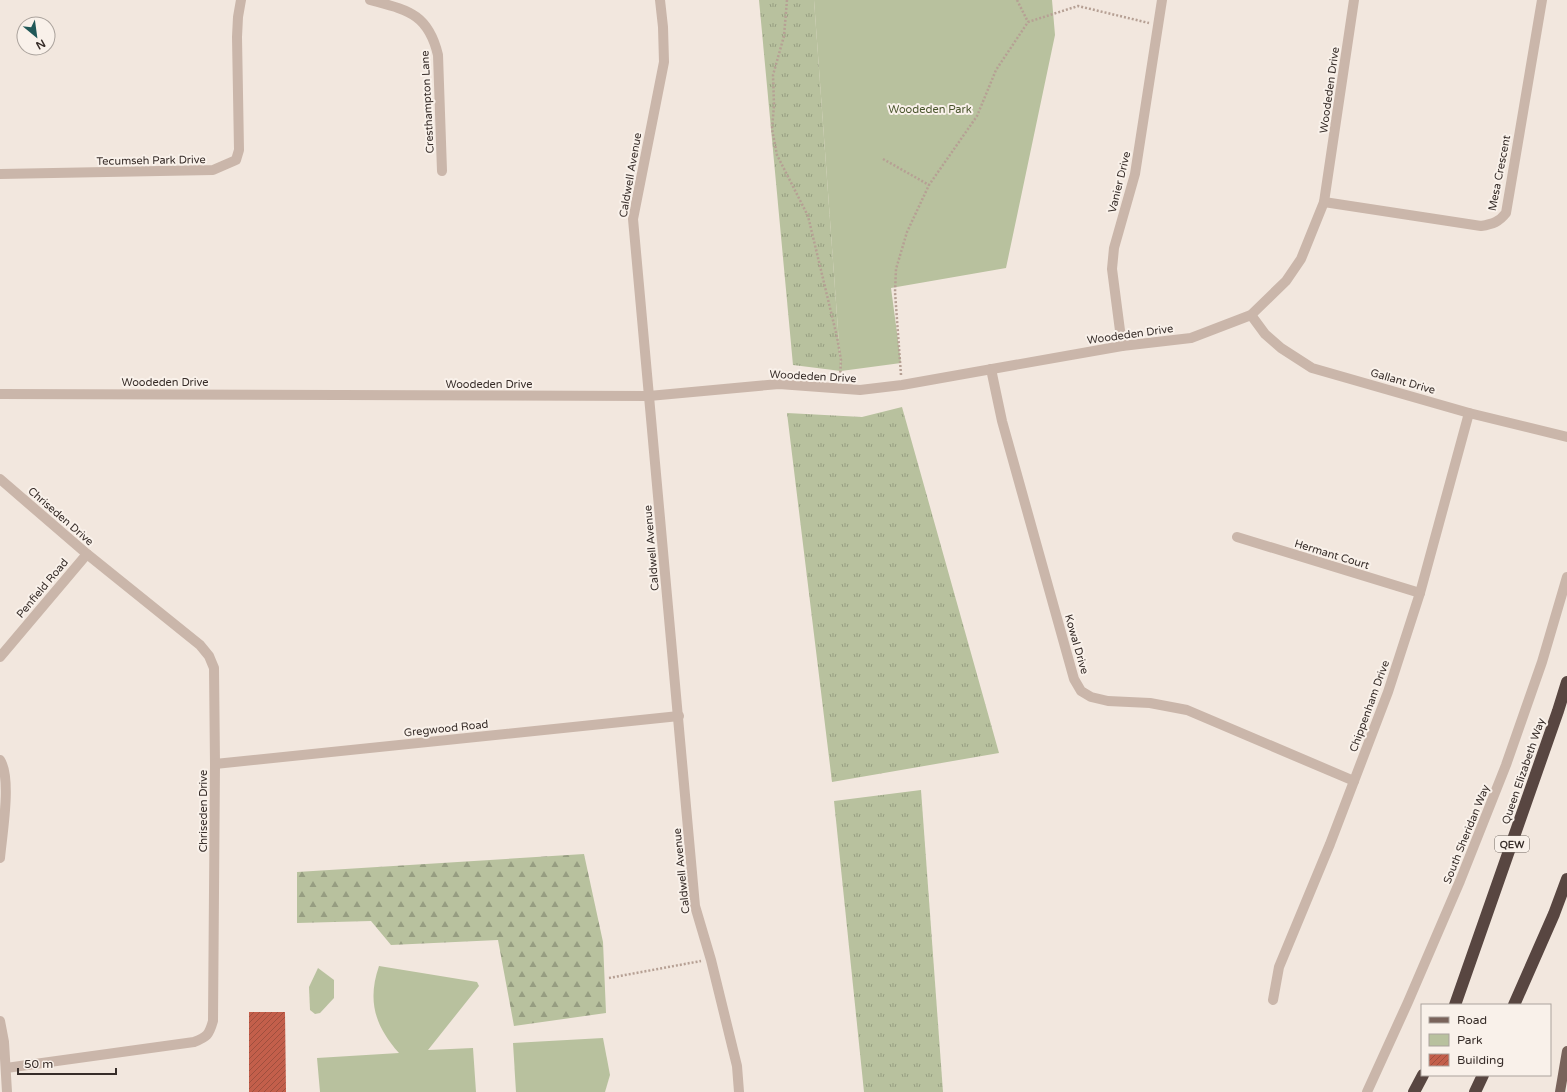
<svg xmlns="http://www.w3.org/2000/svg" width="1567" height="1092" font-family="'Varela Round',sans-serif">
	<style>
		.grass { fill: url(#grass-tufts) }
		.forest { fill: url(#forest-firs) }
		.park { fill: #b8c19e }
		.building { fill: url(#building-hatch) }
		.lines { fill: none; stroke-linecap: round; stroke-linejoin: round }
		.path { stroke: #b6a094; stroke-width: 2.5; stroke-dasharray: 2 2; stroke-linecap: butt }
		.minor { stroke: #cab6aa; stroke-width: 10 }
		.major { stroke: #79635b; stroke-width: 10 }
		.highway { stroke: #584641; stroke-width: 12 }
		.labels { text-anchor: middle; stroke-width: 4; stroke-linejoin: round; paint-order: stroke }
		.shield { fill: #f9f1ea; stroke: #716863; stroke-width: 1 }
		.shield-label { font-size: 10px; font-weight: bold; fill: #372d29 }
		.street-label { font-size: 11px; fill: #372d29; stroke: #f9f1ea }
		.park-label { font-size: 11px; fill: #4a552e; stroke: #f9f1ea }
	</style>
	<defs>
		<pattern id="grass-tufts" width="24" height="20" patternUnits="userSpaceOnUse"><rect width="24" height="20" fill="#b8c19e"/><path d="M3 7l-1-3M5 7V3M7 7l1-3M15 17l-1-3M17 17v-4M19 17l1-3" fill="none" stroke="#969d81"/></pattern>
		<pattern id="forest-firs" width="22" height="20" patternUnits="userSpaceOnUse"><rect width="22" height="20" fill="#b8c19e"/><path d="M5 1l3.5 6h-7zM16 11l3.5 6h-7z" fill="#969d81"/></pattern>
		<pattern id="building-hatch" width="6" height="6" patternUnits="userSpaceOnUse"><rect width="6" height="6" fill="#c35f4b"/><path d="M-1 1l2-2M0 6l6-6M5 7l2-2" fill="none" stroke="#9f4f3e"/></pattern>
	</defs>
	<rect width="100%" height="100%" fill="#f2e7de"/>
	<g class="grass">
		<polygon points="759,0 814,0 841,371 793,365"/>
		<polygon points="902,407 999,753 832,782 787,413 862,417"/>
		<polygon points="921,790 943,1092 864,1092 834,801"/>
	</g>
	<polygon class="forest" points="584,854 603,942 606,1013 514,1026 498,940 391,945 371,921 297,923 297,872"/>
	<g class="park">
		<polygon points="814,0 1052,0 1055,35 1006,268 891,288 901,363 841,371"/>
		<path d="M 379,966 L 477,982 L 479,986 L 428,1050 L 473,1048 L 476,1092 L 320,1092 L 317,1058 L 399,1053 C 375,1026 367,1001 379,966 Z"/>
		<polygon points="318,968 334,980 334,998 320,1013 315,1014 310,1010 309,987"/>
		<polygon points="603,1038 610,1075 605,1092 516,1092 513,1043"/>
	</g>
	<polygon class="building" points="249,1012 285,1012 286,1092 249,1092"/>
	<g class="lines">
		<g class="path">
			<polyline points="787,0 784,36 773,75 774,105 772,129 777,155 808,216 837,337 841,360 840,378"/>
			<polyline points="1017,0 1028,22"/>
			<polyline points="883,159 929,185"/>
			<polyline points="901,375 895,292 896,269 907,232 929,185 977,116 996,70 1028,22 1078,6 1149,23"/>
			<polyline points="609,978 701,961"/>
		</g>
		<g class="minor">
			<path d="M 370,0 C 407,10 428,13 438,55 L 442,171"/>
			<polyline points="660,0 663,27 664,62 633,219 695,906 711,960 737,1066 739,1092"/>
			<polyline points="0,174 213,170 236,160 239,150 237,37 238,17 241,0"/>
			<path d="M 1324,202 L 1481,226 C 1493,224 1499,222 1506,213 L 1542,0"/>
			<polyline points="1251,315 1265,334 1281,348 1312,368 1469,413 1567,437"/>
			<polyline points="1122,346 1112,269 1114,248 1135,174 1162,0"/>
			<polyline points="991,369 1002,421 1074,679 1081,691 1091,697 1108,701 1150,703 1187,710 1354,781"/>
			<polyline points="0,394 649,396 779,384 860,390 902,385 1122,346 1191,338 1251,315 1286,281 1301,259 1324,202 1354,0"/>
			<path d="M 0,479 L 87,554 L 200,645 L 209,656 L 214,668 L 215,764 L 213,1021 C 209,1035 207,1037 194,1042 L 6,1068"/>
			<polyline points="1237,537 1420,593"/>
			<polyline points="0,657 87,554"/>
			<path d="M 0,760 C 12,778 2,835 0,858"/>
			<polyline points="215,764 679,716"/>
			<polyline points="1273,1000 1279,967 1330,844 1388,692 1420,593 1469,413"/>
			<polyline points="0,1021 4,1042 7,1092"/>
			<polyline points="1367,1092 1408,1002 1460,881 1506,765 1542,662 1567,577"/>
		</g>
		<polyline class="major" points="1560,1092 1567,1051"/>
		<g class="highway">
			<polyline points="1455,1005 1558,711 1567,682"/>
			<polyline points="1514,1005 1554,914 1567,879"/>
			<polyline points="1414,1092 1423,1075"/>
			<polyline points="1475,1092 1483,1075"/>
		</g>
	</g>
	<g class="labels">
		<rect class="shield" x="1495" y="836" width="34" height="16" rx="3"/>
		<g class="shield-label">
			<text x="1512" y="848">QEW</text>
		</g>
		<g class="street-label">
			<text transform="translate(1329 90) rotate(-82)" y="4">Woodeden Drive</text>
			<text transform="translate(427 102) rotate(-93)" y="4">Cresthampton Lane</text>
			<text transform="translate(151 160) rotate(-1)" y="4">Tecumseh Park Drive</text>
			<text transform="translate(1499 173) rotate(-79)" y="4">Mesa Crescent</text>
			<text transform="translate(630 175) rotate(-80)" y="4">Caldwell Avenue</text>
			<text transform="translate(1119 182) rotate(-76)" y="4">Vanier Drive</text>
			<text transform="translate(1130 334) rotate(-8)" y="4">Woodeden Drive</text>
			<text transform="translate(813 376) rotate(3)" y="4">Woodeden Drive</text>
			<text transform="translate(1403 381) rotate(16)" y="4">Gallant Drive</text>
			<text x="165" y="386">Woodeden Drive</text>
			<text x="489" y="388">Woodeden Drive</text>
			<text transform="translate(61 516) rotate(41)" y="4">Chriseden Drive</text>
			<text transform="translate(651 548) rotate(-95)" y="4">Caldwell Avenue</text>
			<text transform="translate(1332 554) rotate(17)" y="4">Hermant Court</text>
			<text transform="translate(42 588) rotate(-50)" y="4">Penfield Road</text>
			<text transform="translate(1077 644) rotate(74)" y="4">Kowal Drive</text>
			<text transform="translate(1369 706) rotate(-70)" y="4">Chippenham Drive</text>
			<text transform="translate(446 728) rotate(-6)" y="4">Gregwood Road</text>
			<text transform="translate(1523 771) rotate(-71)" y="4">Queen Elizabeth Way</text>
			<text transform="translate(203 811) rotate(-90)" y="4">Chriseden Drive</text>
			<text transform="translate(1466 834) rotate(-68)" y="4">South Sheridan Way</text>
			<text transform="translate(681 871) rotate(-96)" y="4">Caldwell Avenue</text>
		</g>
		<g class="park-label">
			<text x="930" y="113">Woodeden Park</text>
		</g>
	</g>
	<rect x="1421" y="1004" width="130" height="72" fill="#f9f1ea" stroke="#aba39d"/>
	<rect x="1429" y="1017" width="20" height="6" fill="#79635b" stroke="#aba39d"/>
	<text x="1457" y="1024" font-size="12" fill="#372d29">Road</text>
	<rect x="1429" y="1034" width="20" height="12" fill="#b8c19e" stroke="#aba39d"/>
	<text x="1457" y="1044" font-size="12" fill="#372d29">Park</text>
	<rect x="1429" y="1054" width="20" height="12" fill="url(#building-hatch)" stroke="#aba39d"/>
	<text x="1457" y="1064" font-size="12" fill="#372d29">Building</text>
	<g transform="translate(36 36) rotate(151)"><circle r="19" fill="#f9f1ea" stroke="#aba39d"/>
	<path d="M0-3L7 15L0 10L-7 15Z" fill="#205858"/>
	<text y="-6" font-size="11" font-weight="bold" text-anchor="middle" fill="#372d29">N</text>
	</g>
	<path d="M18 1068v6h98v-6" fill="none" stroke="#372d29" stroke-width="2"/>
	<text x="24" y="1068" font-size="12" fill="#372d29" stroke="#f9f1ea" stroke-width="3" paint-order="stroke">50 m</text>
</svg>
